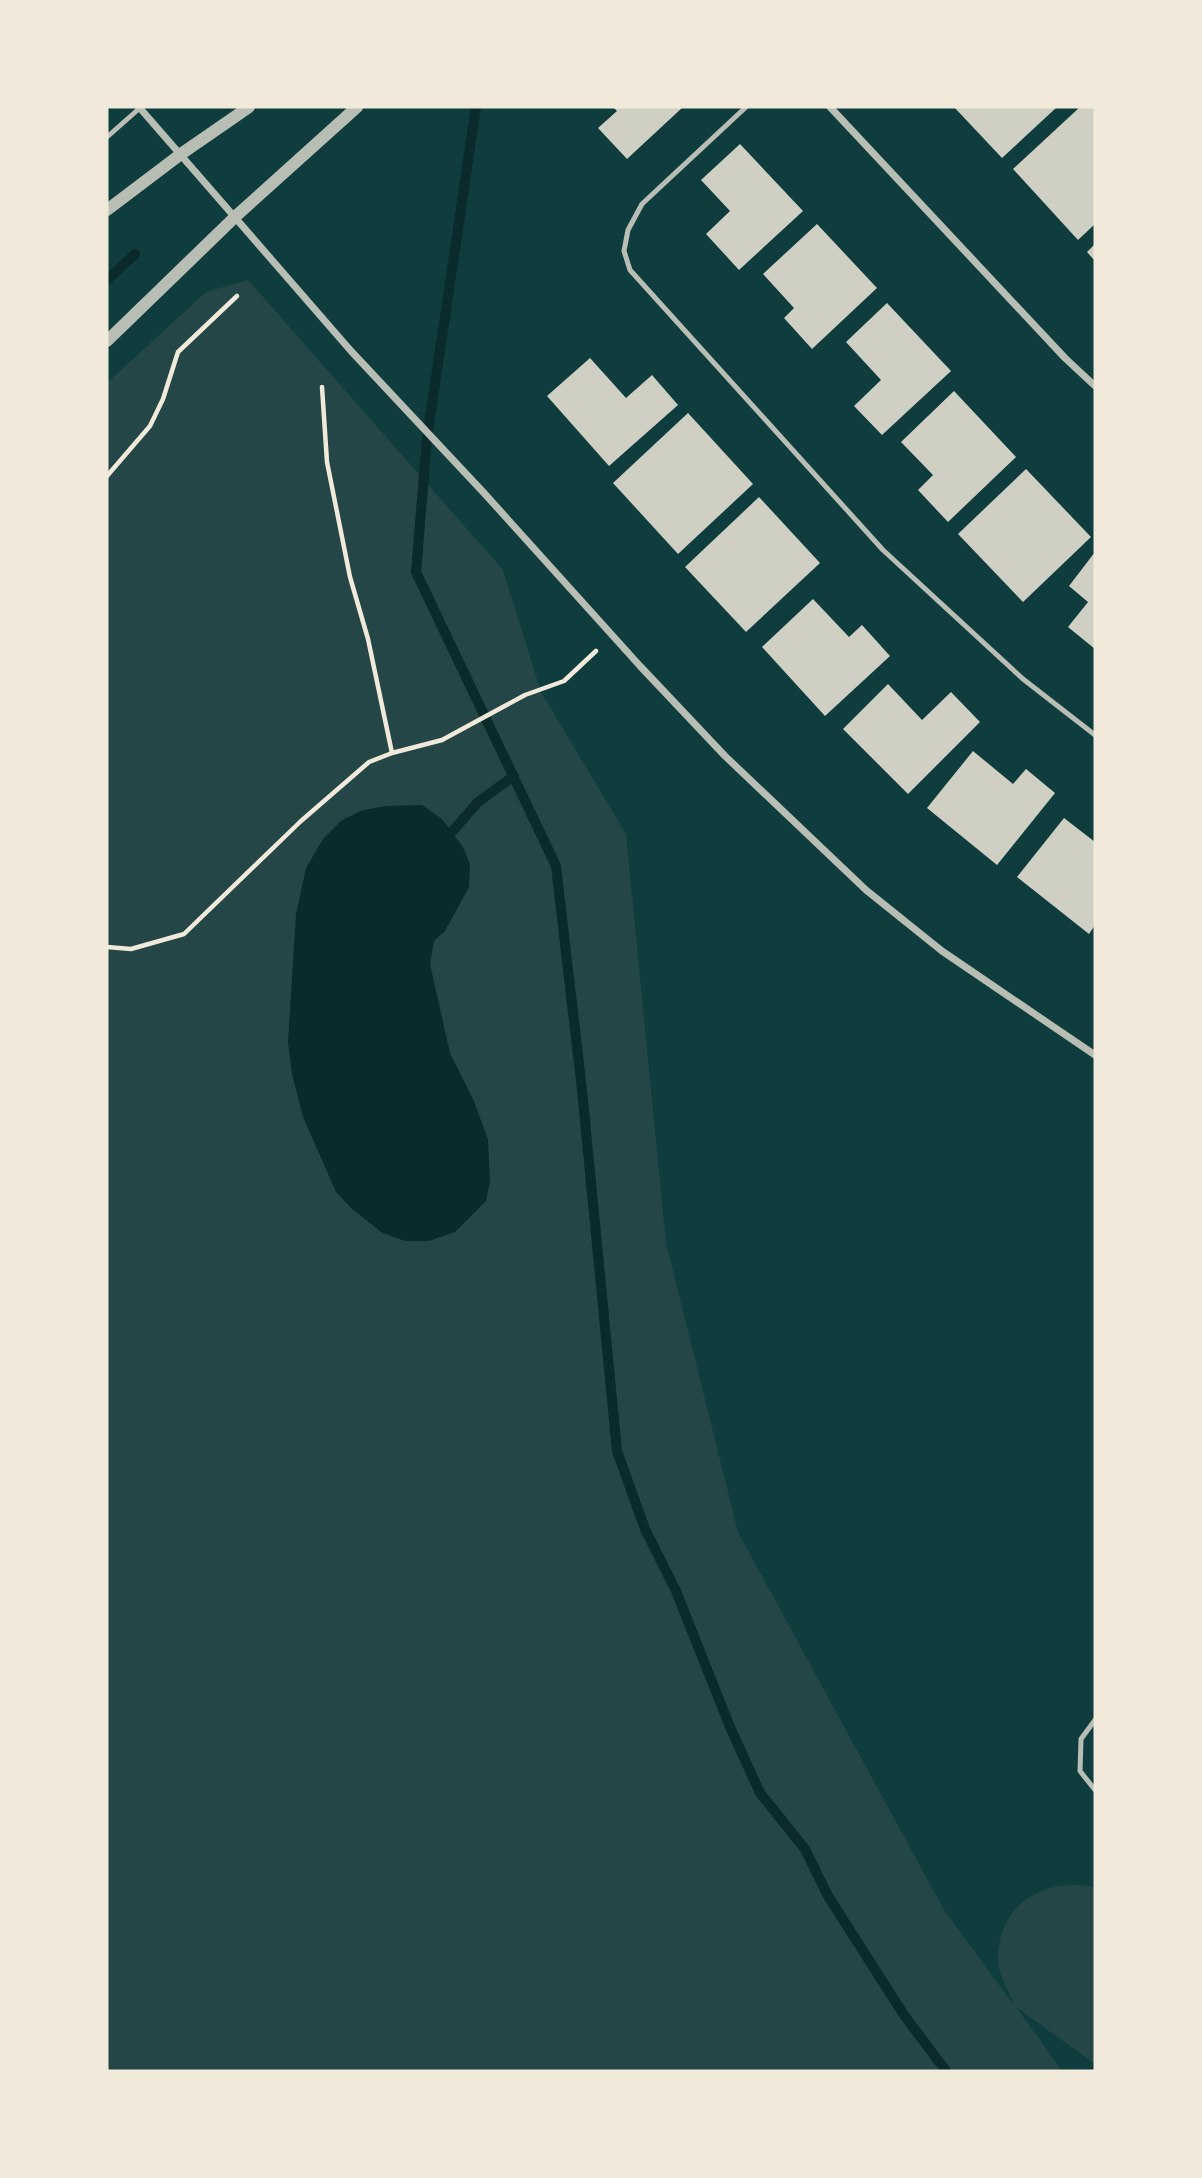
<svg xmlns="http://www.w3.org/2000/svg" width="1202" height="2178" font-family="Raleway,sans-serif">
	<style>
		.green { fill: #244646 }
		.water { fill: #0a2a2b }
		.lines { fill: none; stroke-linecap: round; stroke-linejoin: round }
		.stream { stroke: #0a2a2b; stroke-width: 10 }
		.building { fill: #cfcfc3 }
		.path { stroke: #f1e9da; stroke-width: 4.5 }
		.service { stroke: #b8beb3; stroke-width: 5 }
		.minor { stroke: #b8beb3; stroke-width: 7 }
		.tertiary { stroke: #b8beb3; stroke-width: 12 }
	</style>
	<rect width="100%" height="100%" fill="#0f3d3e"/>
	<path class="green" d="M 248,280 L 503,570 L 541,692 L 626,834 L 666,1243 L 738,1532 L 944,1910 L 1013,2004 C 1009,1990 998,1976 998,1959 C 998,1903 1045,1877 1095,1887 L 1095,2064 L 1016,2007 L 1062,2071 L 107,2071 L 107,383 L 206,292 Z"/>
	<polygon class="water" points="422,805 442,819 463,847 470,864 469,887 445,931 434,941 430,964 450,1053 474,1101 488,1140 490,1182 486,1201 455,1232 429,1241 405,1241 381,1232 351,1208 336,1192 303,1117 292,1074 288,1042 296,914 306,868 323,839 342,820 363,810 387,806"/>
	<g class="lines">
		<g class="stream">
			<polyline points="476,107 427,438 416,572 556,866 582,1090 617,1451 645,1529 676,1591 730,1727 760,1793 805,1849 828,1896 904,2015 946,2071"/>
			<polyline points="107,280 135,254"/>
			<polyline points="452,832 478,802 514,776"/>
		</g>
	</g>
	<g class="building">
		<polygon points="613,107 683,107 627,159 598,128 617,111"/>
		<polygon points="954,107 1057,107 1002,158"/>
		<polygon points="1080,107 1095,107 1095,224 1078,240 1013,169"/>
		<polygon points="740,144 803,211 739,270 706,234 730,211 701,180"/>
		<polygon points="817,224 877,288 812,349 784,318 794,308 763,274"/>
		<polygon points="1095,244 1095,261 1087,252"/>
		<polygon points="887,303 951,371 882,435 854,406 881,380 846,342"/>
		<polygon points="590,358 626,398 652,375 678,405 609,466 547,396"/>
		<polygon points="954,391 1016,457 948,522 918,490 933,475 901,442"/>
		<polygon points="688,413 753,484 678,554 613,483"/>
		<polygon points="1026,469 1091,537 1023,602 958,534"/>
		<polygon points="759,497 820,563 746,632 685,567"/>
		<polygon points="1095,552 1095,649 1068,627 1088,602 1069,586"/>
		<polygon points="813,599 849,637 862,625 890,656 825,716 762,647"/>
		<polygon points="888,684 922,720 951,692 980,722 908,794 843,729"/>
		<polygon points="973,751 1013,784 1026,769 1055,793 997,865 927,808"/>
		<polygon points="1064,818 1095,842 1095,925 1089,934 1017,877"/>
	</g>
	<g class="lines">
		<g class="path">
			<polyline points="322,387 327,462 350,577 368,639 392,753"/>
			<polyline points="107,476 150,426 163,399 178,352 237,296"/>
			<polyline points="107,947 131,949 184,934 301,821 369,762 392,753 442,740 525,695 564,681 596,651"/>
		</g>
		<g class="service">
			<polyline points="746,107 642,204 628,230 624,251 630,270 883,550 1023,679 1095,735"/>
			<polyline points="107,137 141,107"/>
			<polyline points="1095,1720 1081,1739 1080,1771 1095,1790"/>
		</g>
		<g class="minor">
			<polyline points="139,107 351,351 484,493 640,666 725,756 866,890 942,951 1095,1055"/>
			<polyline points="830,107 1065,358 1095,386"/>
		</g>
		<g class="tertiary">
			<polyline points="107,210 181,154 249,107"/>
			<polyline points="107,341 236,216 357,107"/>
		</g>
	</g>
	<rect width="1202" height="2178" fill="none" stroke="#f1e9da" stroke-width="217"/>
</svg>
